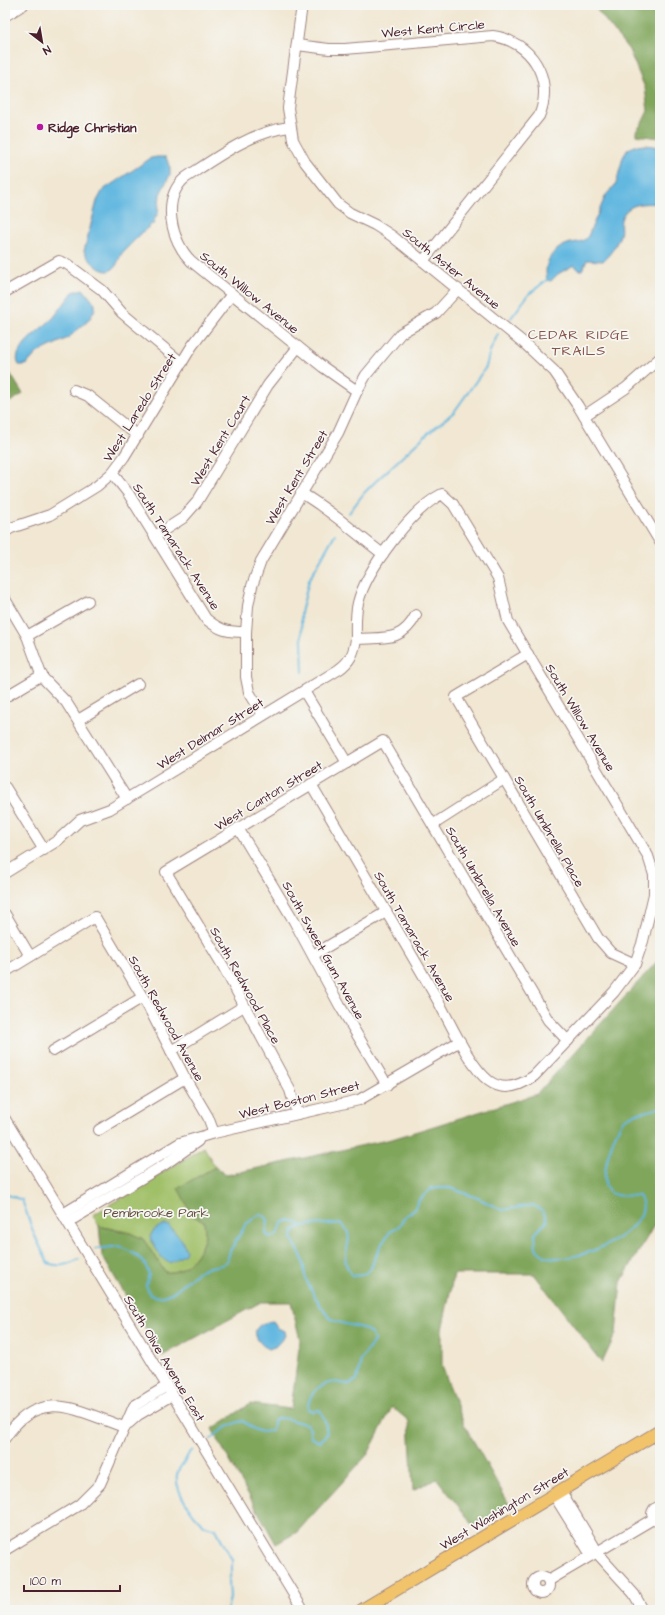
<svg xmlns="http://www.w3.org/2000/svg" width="665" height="1615" font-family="'Architects Daughter',sans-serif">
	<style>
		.green { fill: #a0c068; stroke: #75704a }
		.forest { fill: #80a65c; stroke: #656244 }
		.water { fill: #63b8e0; stroke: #566c86 }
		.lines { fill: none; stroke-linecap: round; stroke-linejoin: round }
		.stream { stroke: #63b8e0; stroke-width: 2 }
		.minor-casing { stroke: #9e837e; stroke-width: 12 }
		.major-casing { stroke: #9e837e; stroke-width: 14 }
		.minor { stroke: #fff; stroke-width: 10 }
		.major { stroke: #f1c36a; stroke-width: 12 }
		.poi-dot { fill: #b5179e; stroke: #f6f6f2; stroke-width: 1.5 }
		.labels { text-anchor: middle; stroke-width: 3.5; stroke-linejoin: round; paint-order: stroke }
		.street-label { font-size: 13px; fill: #4a1f2b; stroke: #f6f6f2 }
		.poi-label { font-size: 13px; font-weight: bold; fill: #4a1f2b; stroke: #f6f6f2; text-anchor: start }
		.park-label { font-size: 13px; fill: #644f3d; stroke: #f6f6f2 }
		.neighbourhood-label { font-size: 14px; letter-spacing: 1px; fill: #865347; stroke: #f6f6f2 }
	</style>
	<rect width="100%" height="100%" fill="#f6f6f2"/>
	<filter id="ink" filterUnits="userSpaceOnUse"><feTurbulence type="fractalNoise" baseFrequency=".025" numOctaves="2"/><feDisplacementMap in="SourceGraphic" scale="8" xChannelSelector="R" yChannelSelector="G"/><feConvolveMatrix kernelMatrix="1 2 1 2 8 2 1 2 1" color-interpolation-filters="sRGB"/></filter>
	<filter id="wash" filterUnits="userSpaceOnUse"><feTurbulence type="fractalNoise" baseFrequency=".012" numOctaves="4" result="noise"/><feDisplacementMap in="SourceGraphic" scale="16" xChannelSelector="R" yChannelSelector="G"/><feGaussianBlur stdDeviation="0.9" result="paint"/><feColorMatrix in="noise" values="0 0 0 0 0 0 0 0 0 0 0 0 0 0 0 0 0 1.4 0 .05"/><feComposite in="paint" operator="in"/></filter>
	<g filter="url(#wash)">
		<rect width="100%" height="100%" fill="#f1e7d2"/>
		<path class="green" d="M 204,1147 L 215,1167 L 178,1188 C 186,1198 198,1209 203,1220 C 213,1239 188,1276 165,1272 L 143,1239 L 130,1233 L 99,1226 L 93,1215 Z"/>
		<g class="forest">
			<polygon points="593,5 660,5 660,138 636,135 636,131 641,125 648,111 645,88 629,50"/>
			<polygon points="5,365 23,394 5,405"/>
			<path d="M 660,958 L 660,1215 L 621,1282 L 616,1333 L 602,1363 L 534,1274 L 454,1274 L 442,1330 L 442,1366 L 464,1424 L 509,1504 L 474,1526 L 437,1479 L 413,1490 L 409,1421 L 392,1407 L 368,1454 L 297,1532 L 276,1544 L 212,1429 L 250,1404 L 291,1409 L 300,1340 L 291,1302 L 261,1302 L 162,1356 L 102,1256 L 99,1226 L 130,1233 L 143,1239 L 165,1272 C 184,1275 199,1255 204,1240 C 206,1234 204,1226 204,1221 L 193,1216 L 178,1188 L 215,1167 L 226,1175 L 392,1139 L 537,1094 Z"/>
		</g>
		<g class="water">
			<path d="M 646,145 L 660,147 L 660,204 C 646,203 629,202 622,217 C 619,223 622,230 620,235 C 617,244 610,255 603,261 L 587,260 L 582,270 L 579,270 L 574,265 L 558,274 L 551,281 L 547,280 C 543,261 553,248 571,243 C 578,242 584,242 588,236 L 606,195 L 616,184 L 623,157 L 628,149 L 635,146 Z"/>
			<path d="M 157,157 L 166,157 L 170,168 L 170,175 L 160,194 L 158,213 L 154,220 L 155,224 L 152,224 C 142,232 133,242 123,252 C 119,256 119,263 114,268 C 104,278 88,260 84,251 L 97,201 L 103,190 L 151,158 Z"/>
			<path d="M 83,289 L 95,304 L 95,309 L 89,320 L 68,338 L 37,353 L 26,365 L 19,365 C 9,349 45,327 54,317 C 60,309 67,300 73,292 Z"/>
			<path d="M 162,1225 L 168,1225 L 182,1240 L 186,1251 L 185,1254 L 170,1263 C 161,1261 154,1245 150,1237 L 153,1231 Z"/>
			<path d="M 273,1321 L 278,1328 L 284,1331 L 285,1336 L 275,1347 L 268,1349 C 251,1338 250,1324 273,1321 Z"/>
		</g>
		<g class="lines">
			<g class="stream">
				<polyline points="511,318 529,294 548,279"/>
				<polyline points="349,513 364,493 375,482 428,433 454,412 486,367 490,351 498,334"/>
				<polyline points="303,672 301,613 309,580 335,534"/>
				<path d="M 5,1194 L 22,1200 L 34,1234 L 48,1263 C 60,1268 69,1264 79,1259"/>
				<polyline points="95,1249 120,1246 136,1255 145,1264 149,1274 146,1285 150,1295 160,1297 172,1293 198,1272 210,1267 222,1265 227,1261 230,1251 246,1224 260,1214 264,1215 268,1220 266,1234 269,1237 275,1236 279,1232 282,1223 290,1220 301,1225"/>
				<path d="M 211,1439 C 219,1431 232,1423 243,1421 C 253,1429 260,1435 272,1430 L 273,1422 L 277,1418 C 289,1418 295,1422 306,1424 L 310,1429 L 311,1438 L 320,1442 L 327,1434 L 325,1421 L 320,1410 L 312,1411 L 308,1409 C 308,1394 319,1384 334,1382 C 338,1382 344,1384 349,1384 L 357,1380 L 361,1360 L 374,1341 C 371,1322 342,1328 330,1318 C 324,1313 307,1284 305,1276 C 304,1268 304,1262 301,1255 C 298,1249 294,1244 292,1238 L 294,1230 C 308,1221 325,1226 340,1223 C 362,1240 333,1255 353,1276 L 362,1275 L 370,1270 L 380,1247 L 389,1233 L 399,1226 L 405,1216 L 414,1210 L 418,1201 L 432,1188 L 450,1188 L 478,1198 L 502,1210 L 533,1205 L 543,1211 L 547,1221 L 535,1234 L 536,1248 C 539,1252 543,1256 548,1257 C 562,1260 584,1255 597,1249 C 615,1242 655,1218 639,1196 C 629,1194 613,1199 607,1189 C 599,1176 615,1124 627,1117 C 636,1111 651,1113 660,1107"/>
				<path d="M 193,1450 C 187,1454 188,1456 184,1462 C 181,1466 178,1469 177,1475 C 174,1490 193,1516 204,1525 C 208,1527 212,1528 216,1529 L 232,1560 L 232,1570 L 229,1580 L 230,1598 L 227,1610"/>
			</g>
		</g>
	</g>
	<g filter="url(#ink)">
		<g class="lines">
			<g class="minor-casing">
				<g id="minor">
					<polyline points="302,5 288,108 293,140 305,162 338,204 350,213 375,225 392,236 524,343 554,371 578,406 660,542"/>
					<polyline points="5,16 23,5"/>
					<path d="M 297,45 L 329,49 L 345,49 L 493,36 C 531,41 555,79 539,116 L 423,261"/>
					<path d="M 289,127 C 251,132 217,157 185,178 C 161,199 171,241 191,261 L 323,367 L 357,391"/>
					<polyline points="5,292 59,261 67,264 102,290 122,313 182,363"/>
					<polyline points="74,390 88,396 138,436"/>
					<polyline points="584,416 626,388 660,358"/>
					<path d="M 112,473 L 128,493 L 206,619 C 221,631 227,632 246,632"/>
					<path d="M 301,493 C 331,510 356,534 383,554"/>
					<polyline points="5,532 11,528 50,515 97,486 112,473 124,457 192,346 232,294"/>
					<polyline points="155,536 183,518 197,502 268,385 298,347"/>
					<polyline points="5,599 27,636 42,677 66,702 127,799"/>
					<polyline points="27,636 88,601"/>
					<polyline points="528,654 456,697 598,938 611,953 635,964"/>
					<polyline points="304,691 347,763"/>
					<polyline points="5,697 42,675"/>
					<polyline points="263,715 249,692 246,677 246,632 248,606 252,586 261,561 338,433 357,391 366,375 401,333 436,313 458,289"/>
					<polyline points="78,720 138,684"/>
					<path d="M 311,784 C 353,856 396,927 437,999 C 450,1022 469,1066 489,1081 C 504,1092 520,1086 534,1076 L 614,992 L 635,964 L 643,941 L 654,894 L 654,875 L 648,856 L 508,621 L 498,578 L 453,504 L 442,494 C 412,509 366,570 358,603 C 355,615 356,627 356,639"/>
					<polyline points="5,787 44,850"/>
					<polyline points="434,824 504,779"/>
					<polyline points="238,828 294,921 340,1006 387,1085"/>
					<path d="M 5,873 L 57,841 L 80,820 L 110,809 L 338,670 C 350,662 354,653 356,639 C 382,637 402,643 416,615"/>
					<polyline points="5,914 30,956"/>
					<polyline points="313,955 386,912"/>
					<polyline points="5,972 95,917 149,1008 185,1078 208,1117 214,1133"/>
					<polyline points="53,1051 143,997"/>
					<polyline points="171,1051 244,1006"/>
					<polyline points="297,1114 290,1090 223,966 166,872 383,741 548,1020 568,1041"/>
					<polyline points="5,1119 303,1610"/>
					<polyline points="99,1130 185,1078"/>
					<polyline points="63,1214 180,1143 214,1133 359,1100 460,1041"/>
					<polyline points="68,1222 164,1165 198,1141"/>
					<polyline points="129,1423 138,1415 172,1395"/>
					<path d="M 5,1438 C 40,1385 77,1411 124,1427"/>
					<polyline points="561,1491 594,1546 596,1552 634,1594 643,1610"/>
					<polyline points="554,1495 588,1550 596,1552"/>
					<polyline points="660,1506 654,1509 652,1513 654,1520 660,1522"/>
					<polyline points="5,1550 79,1505 100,1484 134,1406 167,1386"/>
					<circle cx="541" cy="1585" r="8"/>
					<polyline points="548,1581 653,1519"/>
				</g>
			</g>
			<g class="major-casing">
				<polyline id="major" points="362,1610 660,1431"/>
			</g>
			<use href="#minor" class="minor"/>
			<use href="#major" class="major"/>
		</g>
	</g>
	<circle class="poi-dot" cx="40" cy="127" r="4"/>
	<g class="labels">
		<g class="street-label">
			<text transform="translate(433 28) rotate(-5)" y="5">West Kent Circle</text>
			<text transform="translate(452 268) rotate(39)" y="5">South Aster Avenue</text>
			<text transform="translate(250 292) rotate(39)" y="5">South Willow Avenue</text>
			<text transform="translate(139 407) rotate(-58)" y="5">West Laredo Street</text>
			<text transform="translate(220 440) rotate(-59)" y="5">West Kent Court</text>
			<text transform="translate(296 477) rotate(-59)" y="5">West Kent Street</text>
			<text transform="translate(177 546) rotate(57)" y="5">South Tamarack Avenue</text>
			<text transform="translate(581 717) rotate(59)" y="5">South Willow Avenue</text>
			<text transform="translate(210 733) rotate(-32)" y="5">West Delmar Street</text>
			<text transform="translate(268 795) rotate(-31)" y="5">West Canton Street</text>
			<text transform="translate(550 831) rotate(60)" y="5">South Umbrella Place</text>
			<text transform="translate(484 886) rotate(60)" y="5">South Umbrella Avenue</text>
			<text transform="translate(415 936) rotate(60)" y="5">South Tamarack Avenue</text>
			<text transform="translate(324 950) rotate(61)" y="5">South Sweet Gum Avenue</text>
			<text transform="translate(246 985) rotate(61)" y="5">South Redwood Place</text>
			<text transform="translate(167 1018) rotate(61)" y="5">South Redwood Avenue</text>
			<text transform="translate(299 1099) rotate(-14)" y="5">West Boston Street</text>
			<text transform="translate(165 1358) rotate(59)" y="5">South Olive Avenue East</text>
			<text transform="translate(504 1508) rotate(-31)" y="5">West Washington Street</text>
		</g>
		<g class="poi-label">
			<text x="48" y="132">Ridge Christian</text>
		</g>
		<g class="park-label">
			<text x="156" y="1217">Pembrooke Park</text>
		</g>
		<g class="neighbourhood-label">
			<text x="579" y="339">CEDAR RIDGE<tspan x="579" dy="16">TRAILS</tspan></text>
		</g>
	</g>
	<rect width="665" height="1615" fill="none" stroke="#f6f6f2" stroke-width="20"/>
	<g transform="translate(42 42) rotate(149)" stroke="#f6f6f2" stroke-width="3" paint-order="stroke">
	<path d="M0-3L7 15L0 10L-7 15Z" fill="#4a1f2b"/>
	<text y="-6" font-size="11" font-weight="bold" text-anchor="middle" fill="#4a1f2b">N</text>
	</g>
	<path d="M24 1585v6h96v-6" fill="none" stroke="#4a1f2b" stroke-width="2"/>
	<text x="30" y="1585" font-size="12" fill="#4a1f2b" stroke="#f6f6f2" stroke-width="3" paint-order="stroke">100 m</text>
</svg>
